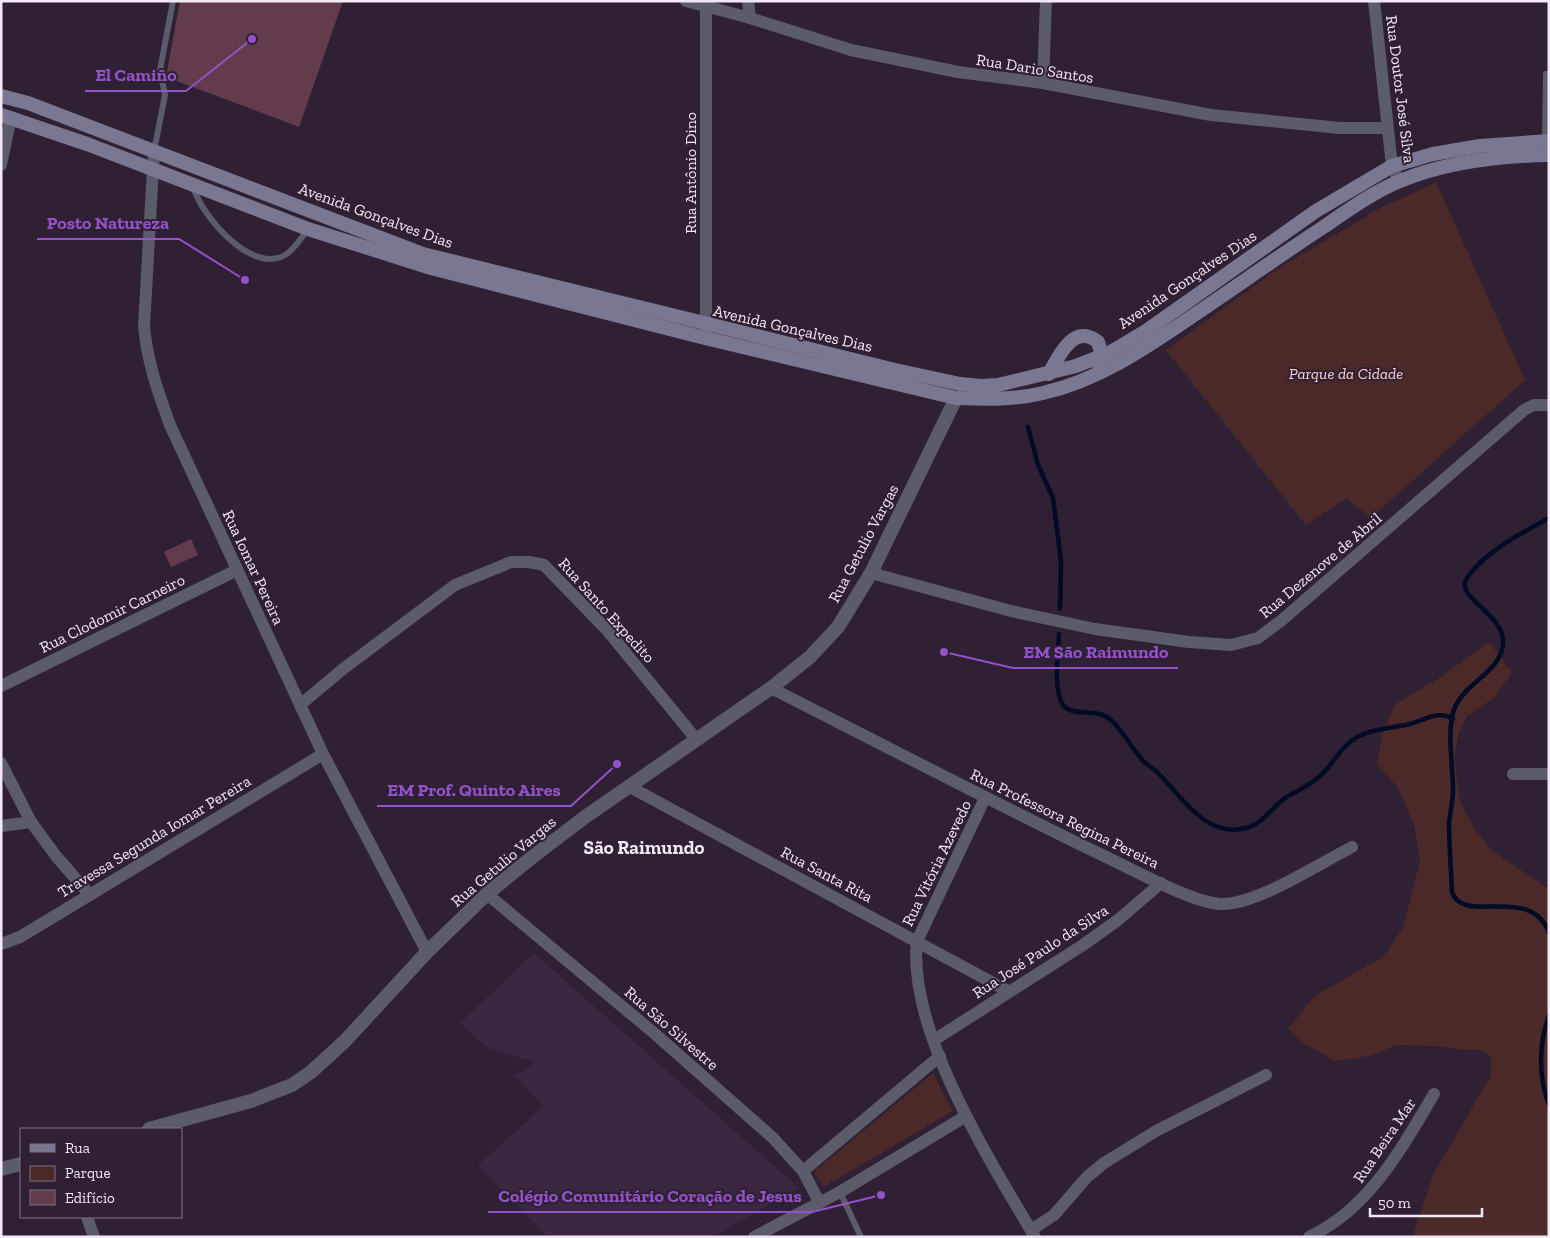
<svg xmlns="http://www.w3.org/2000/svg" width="1550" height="1238" font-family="'Zilla Slab',serif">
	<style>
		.built { fill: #3b2740 }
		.green { fill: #4b2928 }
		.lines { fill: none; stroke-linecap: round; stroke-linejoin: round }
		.stream { stroke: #000b25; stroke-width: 4.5 }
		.building { fill: #623c4d }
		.service { stroke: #5c5b6b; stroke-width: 6 }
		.minor { stroke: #5c5b6b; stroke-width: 12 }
		.tertiary { stroke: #5c5b6b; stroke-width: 14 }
		.secondary { stroke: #7a7792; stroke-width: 14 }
		.labels { text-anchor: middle; stroke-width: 4; stroke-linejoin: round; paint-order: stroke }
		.street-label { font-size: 16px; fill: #f3e8f5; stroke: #302033 }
		.park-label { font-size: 16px; font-style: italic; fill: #ffd0cd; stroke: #302033 }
		.quarter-label { font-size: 19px; font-weight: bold; fill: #f3e8f5; stroke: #302033 }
		.leader { fill: none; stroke: #9352ca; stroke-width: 2 }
		.callout-dot { fill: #9352ca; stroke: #302033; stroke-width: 2 }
		.callout-label { font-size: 18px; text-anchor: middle; font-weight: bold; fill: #9352ca; stroke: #302033; stroke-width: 4; stroke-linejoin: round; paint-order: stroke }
	</style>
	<rect width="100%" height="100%" fill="#302033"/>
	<polygon class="built" points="534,953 799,1188 713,1237 548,1237 478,1165 544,1106 515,1076 535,1062 489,1049 460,1023"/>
	<g class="green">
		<polygon points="1436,182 1525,380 1371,518 1347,498 1306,525 1166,350 1276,270 1375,211"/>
		<polygon points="1489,642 1512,672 1496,696 1467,717 1459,732 1454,759 1460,801 1473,827 1493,851 1549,889 1549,1237 1412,1237 1433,1175 1490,1077 1492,1059 1484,1050 1464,1050 1435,1046 1397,1045 1369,1056 1336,1061 1304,1044 1288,1029 1316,995 1383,957 1403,928 1420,861 1414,825 1398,788 1377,764 1382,736 1395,704 1438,679"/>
		<polygon points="933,1073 953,1111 823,1187 814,1172"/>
	</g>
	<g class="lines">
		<g class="stream">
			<polyline points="1028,427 1038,465 1053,498 1061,561 1060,609"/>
			<path d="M 1549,518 C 1523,532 1483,553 1467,578 C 1453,598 1507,614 1503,645 C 1499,673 1466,682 1455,707 C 1446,728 1453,767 1453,790 C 1453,801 1450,812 1449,823 C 1449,846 1451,869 1452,892 C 1463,926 1531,883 1549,933"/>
			<path d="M 1059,634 C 1058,651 1053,691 1063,705 C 1074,718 1097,707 1111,720 C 1124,732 1132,749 1144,762 C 1148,765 1152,768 1156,771 C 1181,795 1205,839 1246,828 C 1262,824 1273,807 1285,798 C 1299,789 1314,784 1325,771 C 1336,759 1343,744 1359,736 C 1374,728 1394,728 1410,724 C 1425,720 1438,710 1453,719"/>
			<path d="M 1549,1015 C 1539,1043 1538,1077 1549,1105"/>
		</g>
	</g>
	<g class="building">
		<polygon points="180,1 343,1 299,127 166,77"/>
		<polygon points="191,539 198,555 171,567 164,552"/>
	</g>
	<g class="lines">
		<g class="service">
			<polyline points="1545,141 1546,74"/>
			<polyline points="154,151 165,95 160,70 173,1"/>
			<path d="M 193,186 C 200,214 251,275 285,255 C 294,250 302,237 308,229"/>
			<polyline points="840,1192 861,1237"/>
		</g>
		<g class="minor">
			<polyline points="686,1 750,18 851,50 958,72 1043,83 1211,115 1340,128 1387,128"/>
			<polyline points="748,1 750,18"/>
			<polyline points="1374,1 1392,166 1399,181"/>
			<polyline points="706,7 706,332"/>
			<polyline points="1043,83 1046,1"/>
			<path d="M 154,151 L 144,326 C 147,361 158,392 170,425 L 323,754 L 427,952"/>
			<polyline points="1,165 11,117"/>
			<polyline points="871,573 1011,611 1095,629 1189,642 1231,645 1258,638 1282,620 1524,410 1534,405 1549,405"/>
			<polyline points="1,686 237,570"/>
			<path d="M 771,688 C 881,744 991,801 1102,855 C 1130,868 1192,903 1221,904 C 1256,905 1319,864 1352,847"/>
			<polyline points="300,705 343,669 455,585 511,562 529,562 544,565 607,630 696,739"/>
			<polyline points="1,763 31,822 56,856 90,895"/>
			<polyline points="1513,774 1549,774"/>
			<polyline points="630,787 1008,991"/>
			<path d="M 985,798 L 917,941 C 907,1030 990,1161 1035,1237"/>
			<polyline points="1,826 31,822"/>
			<polyline points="487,894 654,1033 773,1138 803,1171 819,1202"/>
			<polyline points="1,944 20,937 323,754"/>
			<polyline points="934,1040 1083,945 1118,920 1161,883"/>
			<polyline points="803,1171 940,1056"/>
			<polyline points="87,1217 94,1237"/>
			<polyline points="1031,1230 1054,1215 1087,1177 1104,1163 1156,1131 1266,1075"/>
			<polyline points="754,1237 840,1192 966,1116"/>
			<path d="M 1309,1237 C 1370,1208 1401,1149 1434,1094"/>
		</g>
		<g class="tertiary">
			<polyline points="149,1129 251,1101 292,1085 311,1072 345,1041 427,952 487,894 531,858 585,817 771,688 810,657 838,627 871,573 956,398"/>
			<polyline points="1,1169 21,1164"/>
		</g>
		<g class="secondary">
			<polyline points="1,96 28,103 423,254 895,370 960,384 981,386 998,385 1076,366 1109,353 1146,331 1316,211 1392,166 1433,154 1480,146 1549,141"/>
			<path d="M 1,115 L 87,144 L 308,229 L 431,268 L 705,338 L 956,398 C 986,399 1015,400 1043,393 C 1100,380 1147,347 1194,315 C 1237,286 1279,256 1322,228 C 1347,211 1373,192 1400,181 C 1446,162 1499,156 1549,155"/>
			<path d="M 1049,374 C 1058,357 1074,322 1098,342 L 1101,352 L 1098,364"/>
		</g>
	</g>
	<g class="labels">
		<g class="street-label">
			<text transform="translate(1035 68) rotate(9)" y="6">Rua Dario Santos</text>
			<text transform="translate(1401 89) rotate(83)" y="6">Rua Doutor José Silva</text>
			<text transform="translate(690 173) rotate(-90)" y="6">Rua Antônio Dino</text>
			<text transform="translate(376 215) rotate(20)" y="6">Avenida Gonçalves Dias</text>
			<text transform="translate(1187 279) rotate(-34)" y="6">Avenida Gonçalves Dias</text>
			<text transform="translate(793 328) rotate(13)" y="6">Avenida Gonçalves Dias</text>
			<text transform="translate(863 543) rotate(-62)" y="6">Rua Getulio Vargas</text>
			<text transform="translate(1320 565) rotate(-40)" y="6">Rua Dezenove de Abril</text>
			<text transform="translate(254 567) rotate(65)" y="6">Rua Iomar Pereira</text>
			<text transform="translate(607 610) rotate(48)" y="6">Rua Santo Expedito</text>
			<text transform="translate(112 613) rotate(-26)" y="6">Rua Clodomir Carneiro</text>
			<text transform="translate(1065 818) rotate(26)" y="6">Rua Professora Regina Pereira</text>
			<text transform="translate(154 836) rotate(-31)" y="6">Travessa Segunda Iomar Pereira</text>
			<text transform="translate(503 861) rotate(-40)" y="6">Rua Getulio Vargas</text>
			<text transform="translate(936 863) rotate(-64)" y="6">Rua Vitória Azevedo</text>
			<text transform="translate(827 874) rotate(28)" y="6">Rua Santa Rita</text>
			<text transform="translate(1040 951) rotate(-33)" y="6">Rua José Paulo da Silva</text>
			<text transform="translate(672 1028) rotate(41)" y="6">Rua São Silvestre</text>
			<text transform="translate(1384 1140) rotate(-56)" y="6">Rua Beira Mar</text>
		</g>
		<g class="park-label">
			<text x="1346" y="379">Parque da Cidade</text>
		</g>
		<g class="quarter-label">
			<text x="644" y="854">São Raimundo</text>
		</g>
	</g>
	<path class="leader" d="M252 39L186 91H85M245 280L179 239H37M944 652L1013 668H1178M617 764L571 806H377M881 1195L812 1212H488"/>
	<g class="callout-dot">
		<circle cx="252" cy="39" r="5"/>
		<circle cx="245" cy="280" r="5"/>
		<circle cx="944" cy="652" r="5"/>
		<circle cx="617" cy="764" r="5"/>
		<circle cx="881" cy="1195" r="5"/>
	</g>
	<g class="callout-label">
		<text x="136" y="81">El Camiño</text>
		<text x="108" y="229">Posto Natureza</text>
		<text x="1096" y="658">EM São Raimundo</text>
		<text x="474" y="796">EM Prof. Quinto Aires</text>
		<text x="650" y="1202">Colégio Comunitário Coração de Jesus</text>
	</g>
	<rect width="1550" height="1238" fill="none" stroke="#f3e8f5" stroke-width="5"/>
	<rect x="20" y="1128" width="162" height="90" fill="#302033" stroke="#7e7081"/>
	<rect x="30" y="1144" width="25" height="8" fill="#7a7792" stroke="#7e7081"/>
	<text x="65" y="1153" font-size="15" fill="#f3e8f5">Rua</text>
	<rect x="30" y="1166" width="25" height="15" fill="#4b2928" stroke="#7e7081"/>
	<text x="65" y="1178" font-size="15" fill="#f3e8f5">Parque</text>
	<rect x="30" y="1190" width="25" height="15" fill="#623c4d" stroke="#7e7081"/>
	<text x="65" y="1203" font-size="15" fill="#f3e8f5">Edifício</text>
	<path d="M1370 1208v8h112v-8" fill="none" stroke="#f3e8f5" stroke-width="2.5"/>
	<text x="1378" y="1208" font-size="15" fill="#f3e8f5" stroke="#302033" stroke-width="4" paint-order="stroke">50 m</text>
</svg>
